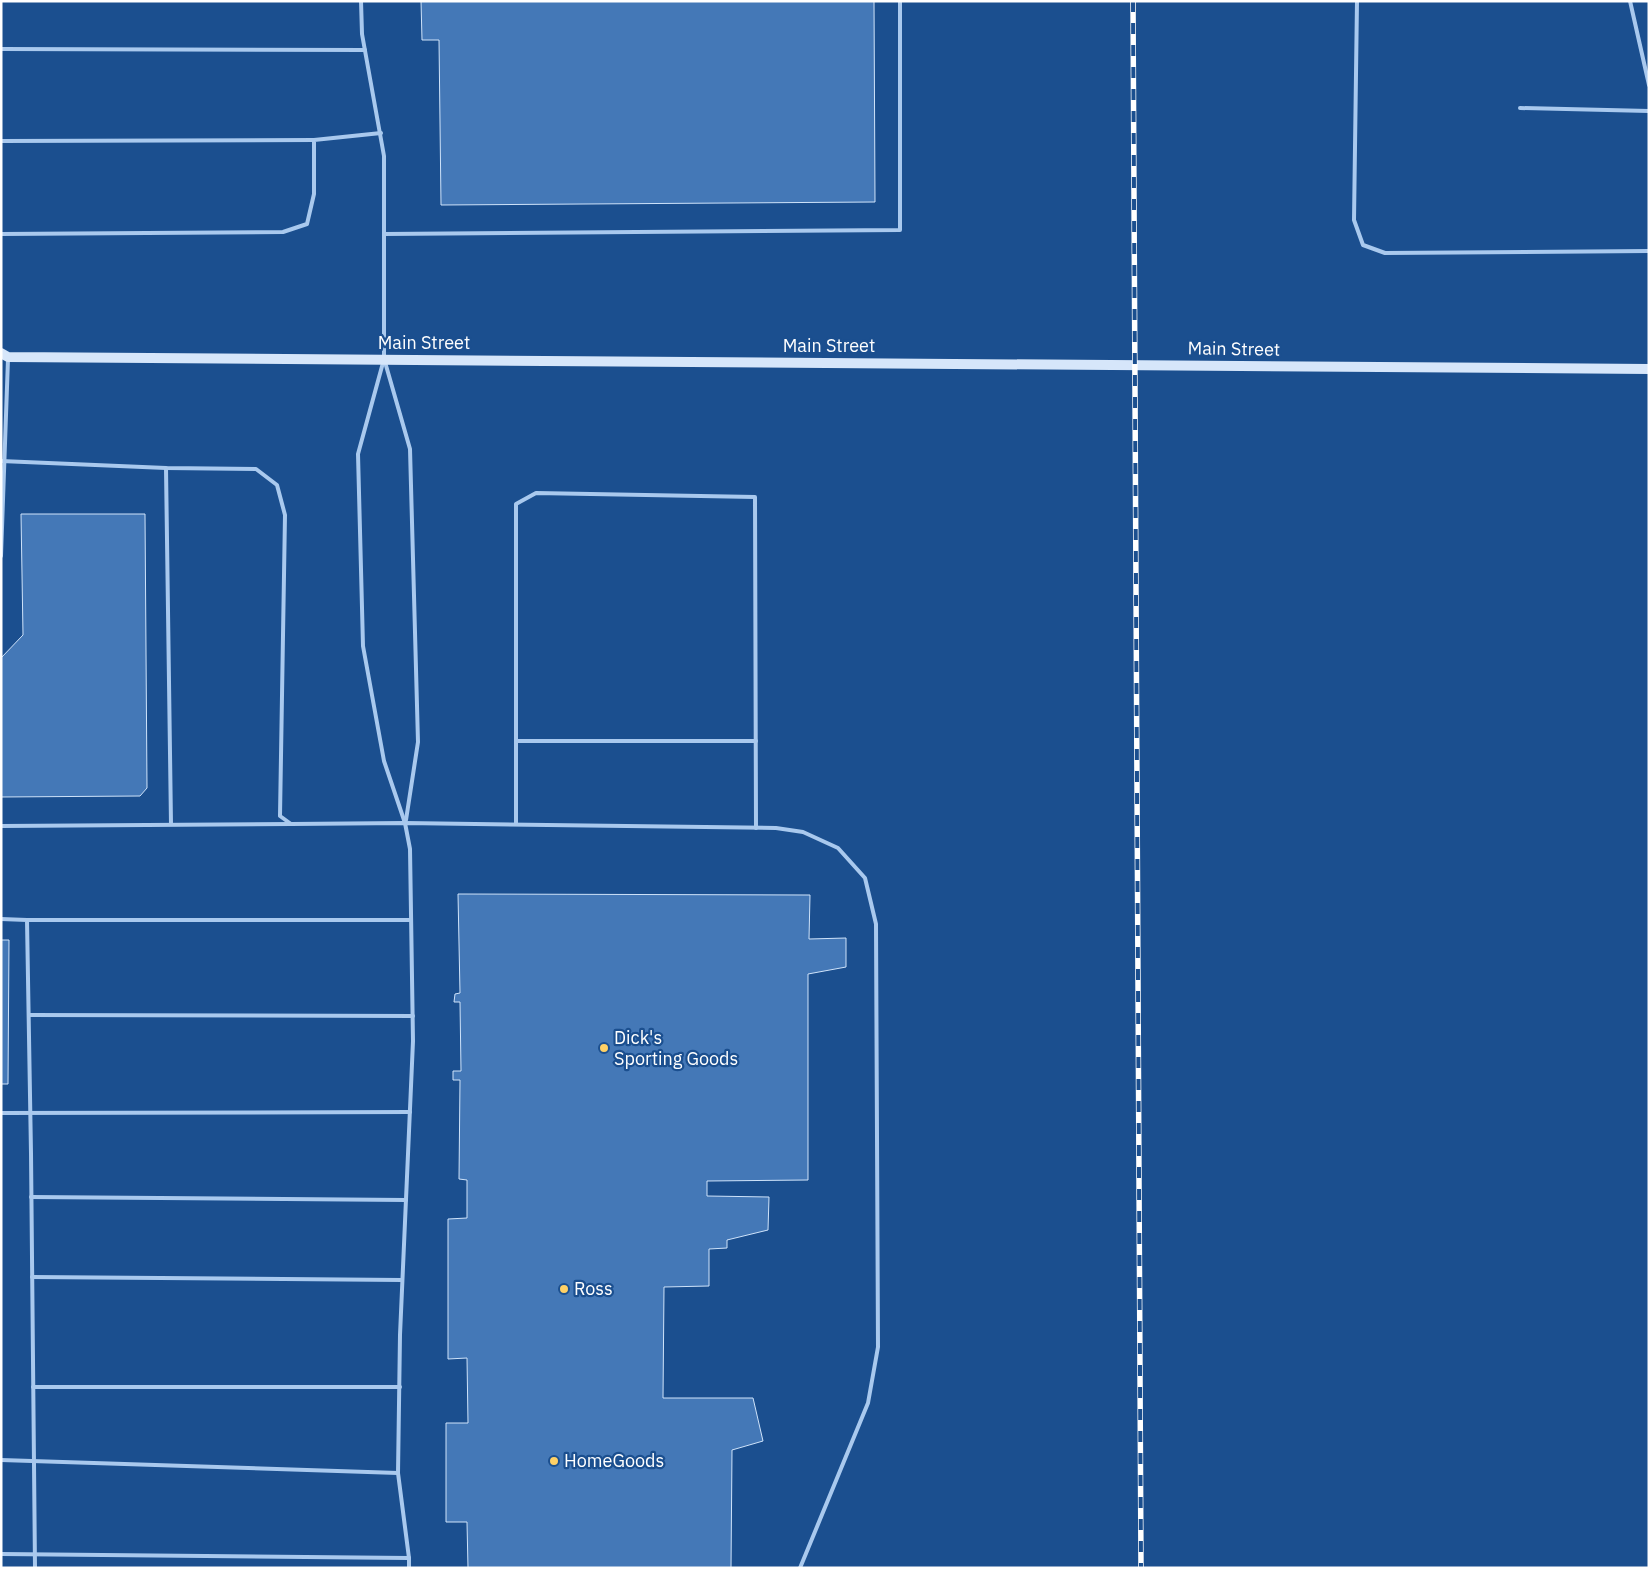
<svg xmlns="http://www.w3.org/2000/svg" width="1650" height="1569" font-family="'IBM Plex Sans',sans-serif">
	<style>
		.building { fill: #4478b7; stroke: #cfe3fa }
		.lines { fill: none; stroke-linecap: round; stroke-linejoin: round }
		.lane { stroke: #a9c9ee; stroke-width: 4 }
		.secondary { stroke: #d6e6fa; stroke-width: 10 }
		.rail-casing { stroke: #fff; stroke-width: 5.5 }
		.rail { stroke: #1b4f8f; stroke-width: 4; stroke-dasharray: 11; stroke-linecap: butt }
		.poi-dot { fill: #ffd166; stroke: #1b4f8f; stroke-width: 2 }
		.labels { text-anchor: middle; stroke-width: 4.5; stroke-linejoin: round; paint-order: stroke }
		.street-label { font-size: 18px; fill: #fff; stroke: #1b4f8f }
		.poi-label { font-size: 18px; fill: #fff; stroke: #1b4f8f; text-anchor: start }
	</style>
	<rect width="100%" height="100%" fill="#1b4f8f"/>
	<g class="building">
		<polygon points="421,1 874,1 875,202 441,205 439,40 422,40"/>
		<polygon points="21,514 145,514 147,788 140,796 1,797 1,658 23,635"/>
		<polygon points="458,894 810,895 809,939 846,938 846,967 808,974 808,1180 707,1181 707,1196 769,1197 768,1230 727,1240 727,1248 709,1249 709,1286 664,1287 663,1398 753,1398 763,1441 732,1450 731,1568 468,1568 467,1522 446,1522 446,1423 468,1423 467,1358 448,1359 448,1219 467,1218 467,1180 459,1179 460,1080 453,1080 453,1071 461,1071 460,1002 454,1002 455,994 460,993"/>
		<polygon points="1,940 9,940 8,1084 1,1084"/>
	</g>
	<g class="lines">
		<g class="lane">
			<polyline points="1357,1 1354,220 1363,245 1385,253 1649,251"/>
			<polyline points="1630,1 1649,85"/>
			<polyline points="1,49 365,50"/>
			<polyline points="1520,108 1649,111"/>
			<polyline points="1,141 314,140"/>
			<polyline points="1,234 283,232 307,224 314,194 314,140 381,133"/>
			<polyline points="384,234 900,230 900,1"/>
			<polyline points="385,362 410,449 418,742 406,820"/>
			<polyline points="1,461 166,468 256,469 277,485 285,515 280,816 291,824 405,823 776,828 803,832 838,848 865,878 876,924 878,1347 868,1403 800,1568"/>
			<polyline points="166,468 171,824"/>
			<polyline points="1,556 8,359"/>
			<polyline points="516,741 756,741"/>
			<polyline points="516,824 516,504 536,493 755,497 756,828"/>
			<polyline points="1,826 291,824"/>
			<polyline points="1,919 27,920 31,1153 35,1568"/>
			<polyline points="27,920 411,920"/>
			<polyline points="29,1015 413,1016"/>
			<polyline points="1,1113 410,1112"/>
			<polyline points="31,1197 406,1200"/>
			<polyline points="32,1277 402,1280"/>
			<polyline points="33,1387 400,1387"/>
			<polyline points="1,1460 398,1473"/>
			<polyline points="1,1554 409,1558 398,1473 400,1335 413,1041 410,849 405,823 384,761 363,646 358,454 384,359 384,156 362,34 361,1"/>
			<polyline points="409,1558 409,1568"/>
		</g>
		<polyline class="secondary" points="1,353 8,357 1649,369"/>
		<g class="rail-casing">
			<polyline id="rail" points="1133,1 1141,1568"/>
		</g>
		<use href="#rail" class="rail"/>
	</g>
	<g class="poi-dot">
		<circle cx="604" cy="1048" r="5"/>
		<circle cx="564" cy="1289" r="5"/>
		<circle cx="554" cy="1461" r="5"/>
	</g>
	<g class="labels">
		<g class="street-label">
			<text x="424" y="349">Main Street</text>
			<text x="829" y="352">Main Street</text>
			<text transform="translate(1234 349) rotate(1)" y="6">Main Street</text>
		</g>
		<g class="poi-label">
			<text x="614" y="1044">Dick's<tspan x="614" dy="21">Sporting Goods</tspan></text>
			<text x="574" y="1295">Ross</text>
			<text x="564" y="1467">HomeGoods</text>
		</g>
	</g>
	<rect width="1650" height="1569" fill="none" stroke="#ffffff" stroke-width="5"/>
</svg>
